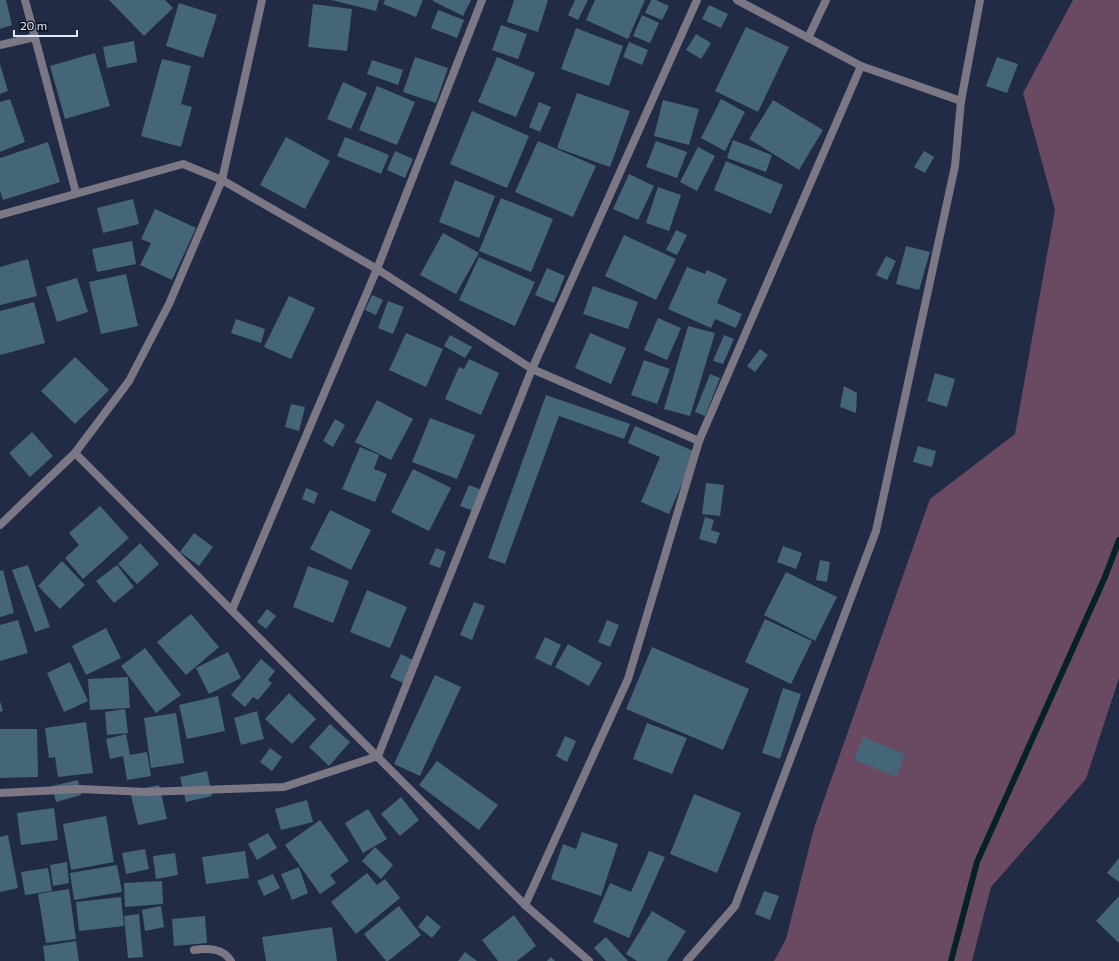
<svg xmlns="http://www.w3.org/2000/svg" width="1119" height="961" font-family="Commissioner,sans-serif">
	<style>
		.forest { fill: #694a62 }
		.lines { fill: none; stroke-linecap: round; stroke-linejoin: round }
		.stream { stroke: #062223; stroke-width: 6 }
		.building { fill: #446678 }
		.minor { stroke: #7b7785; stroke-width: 8 }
	</style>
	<rect width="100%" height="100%" fill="#212b45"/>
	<polygon class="forest" points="1073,0 1119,0 1119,678 1086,779 991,887 972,961 774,961 786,939 814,828 930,499 1015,434 1055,210 1023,93"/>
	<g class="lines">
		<polyline class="stream" points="951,961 977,862 1105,577 1119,540"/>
	</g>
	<g class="building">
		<polygon points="0,0 6,0 12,25 0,29"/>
		<polygon points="109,0 165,0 173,8 144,36"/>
		<polygon points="331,0 379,0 376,11"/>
		<polygon points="385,0 423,0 416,17 383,4"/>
		<polygon points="433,0 471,0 463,16 433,1"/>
		<polygon points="514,0 548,0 538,32 507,22"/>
		<polygon points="575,0 588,0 578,20 568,15"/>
		<polygon points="595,0 645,0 628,39 586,20"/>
		<polygon points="651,0 656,0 669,6 662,20 645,13"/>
		<polygon points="179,3 217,15 203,58 166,46"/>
		<polygon points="313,4 352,9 347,51 308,47"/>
		<polygon points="709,5 728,14 721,28 702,19"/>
		<polygon points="438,10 464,20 457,38 431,28"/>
		<polygon points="642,15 659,23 650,43 633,36"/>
		<polygon points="501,25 527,34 518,59 492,50"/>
		<polygon points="746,27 789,47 758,112 715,91"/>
		<polygon points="576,28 623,46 609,86 561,69"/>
		<polygon points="696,34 711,43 701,59 686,50"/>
		<polygon points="134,41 137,62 107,68 103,47"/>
		<polygon points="629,42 648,50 642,65 623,57"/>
		<polygon points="95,53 110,106 65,119 50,66"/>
		<polygon points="415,57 448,68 436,103 403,92"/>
		<polygon points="497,57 535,73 516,117 478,102"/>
		<polygon points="997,57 1018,64 1007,93 986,86"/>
		<polygon points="162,59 191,66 181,104 192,107 181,147 141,136"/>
		<polygon points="372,60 403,70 398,85 367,74"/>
		<polygon points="0,64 8,91 0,94"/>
		<polygon points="343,82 367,93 351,129 327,119"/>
		<polygon points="377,86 415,102 397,145 359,130"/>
		<polygon points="577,93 630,111 610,167 557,148"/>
		<polygon points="10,99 25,142 0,152 0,102"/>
		<polygon points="721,99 745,112 725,151 701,138"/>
		<polygon points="663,100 699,109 689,145 654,136"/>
		<polygon points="773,100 823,130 799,170 749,139"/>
		<polygon points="539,102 551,107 540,132 529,127"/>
		<polygon points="472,111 529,136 507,188 450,164"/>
		<polygon points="286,137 330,161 305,209 260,185"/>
		<polygon points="345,137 389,155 381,174 337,156"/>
		<polygon points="733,140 772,155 766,172 727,158"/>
		<polygon points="538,141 596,166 573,217 515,192"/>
		<polygon points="656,141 687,152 677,178 646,167"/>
		<polygon points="48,142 60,182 3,200 0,191 0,158"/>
		<polygon points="698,147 715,156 697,191 680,182"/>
		<polygon points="395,151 413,159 405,178 387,170"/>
		<polygon points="924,151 934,157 925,173 914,167"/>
		<polygon points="726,161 783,185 771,214 714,190"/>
		<polygon points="629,174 654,186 638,220 613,209"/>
		<polygon points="455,180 495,196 479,238 439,222"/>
		<polygon points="658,187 681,195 669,231 646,223"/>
		<polygon points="501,198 553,219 531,272 479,251"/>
		<polygon points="133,199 139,224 103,233 97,208"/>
		<polygon points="155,209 196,228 172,280 140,265 151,243 141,239"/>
		<polygon points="676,230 687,235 677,255 666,250"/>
		<polygon points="443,233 479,253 456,294 420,275"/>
		<polygon points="624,235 676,259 656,300 605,276"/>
		<polygon points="132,241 136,264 97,272 92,249"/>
		<polygon points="906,246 930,252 919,290 896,284"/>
		<polygon points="886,256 896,261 887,280 876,275"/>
		<polygon points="479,257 535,282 515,326 459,300"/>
		<polygon points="28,259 37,296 0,305 0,267"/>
		<polygon points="687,267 705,274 707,270 727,279 717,303 742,314 736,328 715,319 711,328 668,309"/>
		<polygon points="547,268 565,276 554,303 535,295"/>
		<polygon points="126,274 138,326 101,334 89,282"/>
		<polygon points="77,278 88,312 57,322 46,287"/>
		<polygon points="593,286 638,302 628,329 583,314"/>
		<polygon points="372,295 383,300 376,315 365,310"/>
		<polygon points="289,296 315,308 291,359 264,347"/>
		<polygon points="388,301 404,307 393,334 378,328"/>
		<polygon points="34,302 45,343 0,355 0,311"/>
		<polygon points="658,318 681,328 667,360 644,350"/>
		<polygon points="236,319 265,329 261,343 231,333"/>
		<polygon points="688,326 715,333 690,416 664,409"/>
		<polygon points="406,333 443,349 426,387 389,370"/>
		<polygon points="590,333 626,348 611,384 575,368"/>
		<polygon points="450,335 472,347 465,358 444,346"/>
		<polygon points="724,335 734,339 723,364 713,361"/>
		<polygon points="760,349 768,355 755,372 747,366"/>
		<polygon points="75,357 109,390 75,424 41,391"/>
		<polygon points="469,359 499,373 481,415 445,399 459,367 464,369"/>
		<polygon points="644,360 670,369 657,404 631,395"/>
		<polygon points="935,373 955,379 947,407 927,401"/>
		<polygon points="710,374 720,378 705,416 695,412"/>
		<polygon points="844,386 857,393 856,413 840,407"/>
		<polygon points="546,395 630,424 624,439 559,416 505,564 488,558"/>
		<polygon points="377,400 413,419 391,460 355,442"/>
		<polygon points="291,404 305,407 299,431 285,427"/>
		<polygon points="430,418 475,435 457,479 412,462"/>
		<polygon points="335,419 345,425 333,447 323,441"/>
		<polygon points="635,426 696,452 669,514 641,502 660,457 628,443"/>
		<polygon points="32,432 53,456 30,477 9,453"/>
		<polygon points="918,446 936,451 932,467 913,462"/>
		<polygon points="360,447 379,455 374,469 387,474 375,502 342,489"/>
		<polygon points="413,469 451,488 429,531 391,512"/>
		<polygon points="706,483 724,485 720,516 702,514"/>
		<polygon points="469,485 482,490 473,511 460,506"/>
		<polygon points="306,488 318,493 314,504 302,499"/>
		<polygon points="100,506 129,538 83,579 65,558 79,545 69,533"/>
		<polygon points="330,510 371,530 351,570 310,549"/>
		<polygon points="705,517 714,520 711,530 720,533 716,544 699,539"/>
		<polygon points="194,533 213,547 199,566 180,552"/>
		<polygon points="140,543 159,564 137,584 118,564"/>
		<polygon points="783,546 802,553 796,569 777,562"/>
		<polygon points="436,548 446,552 440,568 429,564"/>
		<polygon points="820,560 830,562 827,582 816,580"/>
		<polygon points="62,561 85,585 60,609 38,586"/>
		<polygon points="28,565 50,627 35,632 12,570"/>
		<polygon points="117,565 134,587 114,603 96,581"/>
		<polygon points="308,566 349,581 333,623 293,607"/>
		<polygon points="3,570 14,613 0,617 0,571"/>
		<polygon points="786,572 837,597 815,641 764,615"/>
		<polygon points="367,590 407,607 390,648 350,632"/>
		<polygon points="474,602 485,606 472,640 460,635"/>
		<polygon points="267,609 276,616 266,629 257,622"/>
		<polygon points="191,614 219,647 186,675 157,642"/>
		<polygon points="765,619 812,641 791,684 745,662"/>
		<polygon points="18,620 28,653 0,661 0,625"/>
		<polygon points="607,620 619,625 610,647 598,642"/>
		<polygon points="106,628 121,658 86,675 72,646"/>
		<polygon points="545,637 561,645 551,666 535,658"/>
		<polygon points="568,644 602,663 589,686 555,667"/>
		<polygon points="652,647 749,689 723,750 626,709"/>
		<polygon points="145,648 181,695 156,713 121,666"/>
		<polygon points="228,652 241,678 209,694 196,668"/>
		<polygon points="401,654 413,660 403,683 390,677"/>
		<polygon points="261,659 275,671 268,680 272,683 258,700 253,697 245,707 231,695"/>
		<polygon points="70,662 88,701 64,712 47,673"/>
		<polygon points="435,675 461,687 420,776 394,764"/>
		<polygon points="128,677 130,708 90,710 88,679"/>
		<polygon points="783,688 801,694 780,759 762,753"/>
		<polygon points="289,693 316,719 292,744 265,719"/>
		<polygon points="218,696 225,731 187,739 179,705"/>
		<polygon points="0,701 3,711 0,712"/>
		<polygon points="125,709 128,733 107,735 105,712"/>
		<polygon points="257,711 264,739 241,745 234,718"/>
		<polygon points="176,713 184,763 151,768 144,718"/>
		<polygon points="86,722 93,773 58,777 55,757 49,758 45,728"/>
		<polygon points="647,723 687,738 672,774 633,759"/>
		<polygon points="330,724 350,742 329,766 309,747"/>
		<polygon points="0,729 37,729 38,777 0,778"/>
		<polygon points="126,734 130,755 147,752 151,776 127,780 123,756 110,759 106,739"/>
		<polygon points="565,736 576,741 567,762 556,756"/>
		<polygon points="863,737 905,754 896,777 854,760"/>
		<polygon points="270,748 282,757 272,771 260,762"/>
		<polygon points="437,761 498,805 479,830 419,785"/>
		<polygon points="207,771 212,796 186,802 180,777"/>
		<polygon points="78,780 81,795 56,802 52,786"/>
		<polygon points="159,785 167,819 138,825 130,791"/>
		<polygon points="694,794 741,813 717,873 670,854"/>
		<polygon points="401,797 419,820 400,836 381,814"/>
		<polygon points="307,800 313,822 281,830 275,809"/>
		<polygon points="54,808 58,840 21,845 17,813"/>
		<polygon points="368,809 387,839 363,853 345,823"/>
		<polygon points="106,816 114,862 71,870 63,824"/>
		<polygon points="320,820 349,861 330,875 336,883 320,894 285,845"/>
		<polygon points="582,832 618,844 601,896 551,879 563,844 576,849"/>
		<polygon points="268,833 277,848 257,860 248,844"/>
		<polygon points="8,835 18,888 0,892 0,837"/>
		<polygon points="375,847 393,865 381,879 362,861"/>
		<polygon points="145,849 149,869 126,874 122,853"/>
		<polygon points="245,851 249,878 206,884 202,857"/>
		<polygon points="649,851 665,857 629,938 593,922 610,883 631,892"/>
		<polygon points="175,853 178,875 156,879 153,856"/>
		<polygon points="1119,858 1119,882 1107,873"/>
		<polygon points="67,862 69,883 53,886 50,865"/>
		<polygon points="117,865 122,892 74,900 70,873"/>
		<polygon points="299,867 308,893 292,900 281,874"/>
		<polygon points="48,868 52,891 25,895 21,872"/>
		<polygon points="367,873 377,885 385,879 400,898 356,934 331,902"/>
		<polygon points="273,874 280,888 264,896 257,881"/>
		<polygon points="162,881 163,904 125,907 124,883"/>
		<polygon points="69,889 76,939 46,943 38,894"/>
		<polygon points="764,891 779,896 770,920 755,914"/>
		<polygon points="1119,896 1119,943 1096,921"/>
		<polygon points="121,897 124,926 79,931 76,902"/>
		<polygon points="161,906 164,927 145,931 142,910"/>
		<polygon points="399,906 421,935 388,961 386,961 364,934"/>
		<polygon points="652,911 686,931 667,961 637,961 626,954"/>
		<polygon points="139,914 143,957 128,958 124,916"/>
		<polygon points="427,915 441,927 432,938 418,927"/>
		<polygon points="514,915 536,946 517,961 498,961 482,940"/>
		<polygon points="205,916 207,943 174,946 172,919"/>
		<polygon points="332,927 337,961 266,961 262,937"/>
		<polygon points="606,937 628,961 606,961 594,948"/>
		<polygon points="76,941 79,961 45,961 43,946"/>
		<polygon points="465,952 477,961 458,961"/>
		<polygon points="551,957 555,961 547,961"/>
	</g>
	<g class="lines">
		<g class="minor">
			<polyline points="25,0 76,193"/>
			<polyline points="737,0 861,66 961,101"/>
			<polyline points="808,38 826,0"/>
			<polyline points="0,45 35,37"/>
			<polyline points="0,215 183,164 222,180 377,269 532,369 699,441"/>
			<polyline points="75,453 525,905 589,961"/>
			<polyline points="0,525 75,453 129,381 169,304 222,180 262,0"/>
			<polyline points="232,610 377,269 482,0"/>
			<polyline points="0,793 80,789 146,792 284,787 378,756 532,369 697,0"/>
			<polyline points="525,905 628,679 699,441 861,66"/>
			<path d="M 194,950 C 208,948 223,948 231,961"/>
			<polyline points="687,961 735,906 876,531 955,166 961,101 980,0"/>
		</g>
	</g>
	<path d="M14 30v6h63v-6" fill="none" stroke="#e1e8f9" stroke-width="2"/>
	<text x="20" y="30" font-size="12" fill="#e1e8f9" stroke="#101420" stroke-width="3" paint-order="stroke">20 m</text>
</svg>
